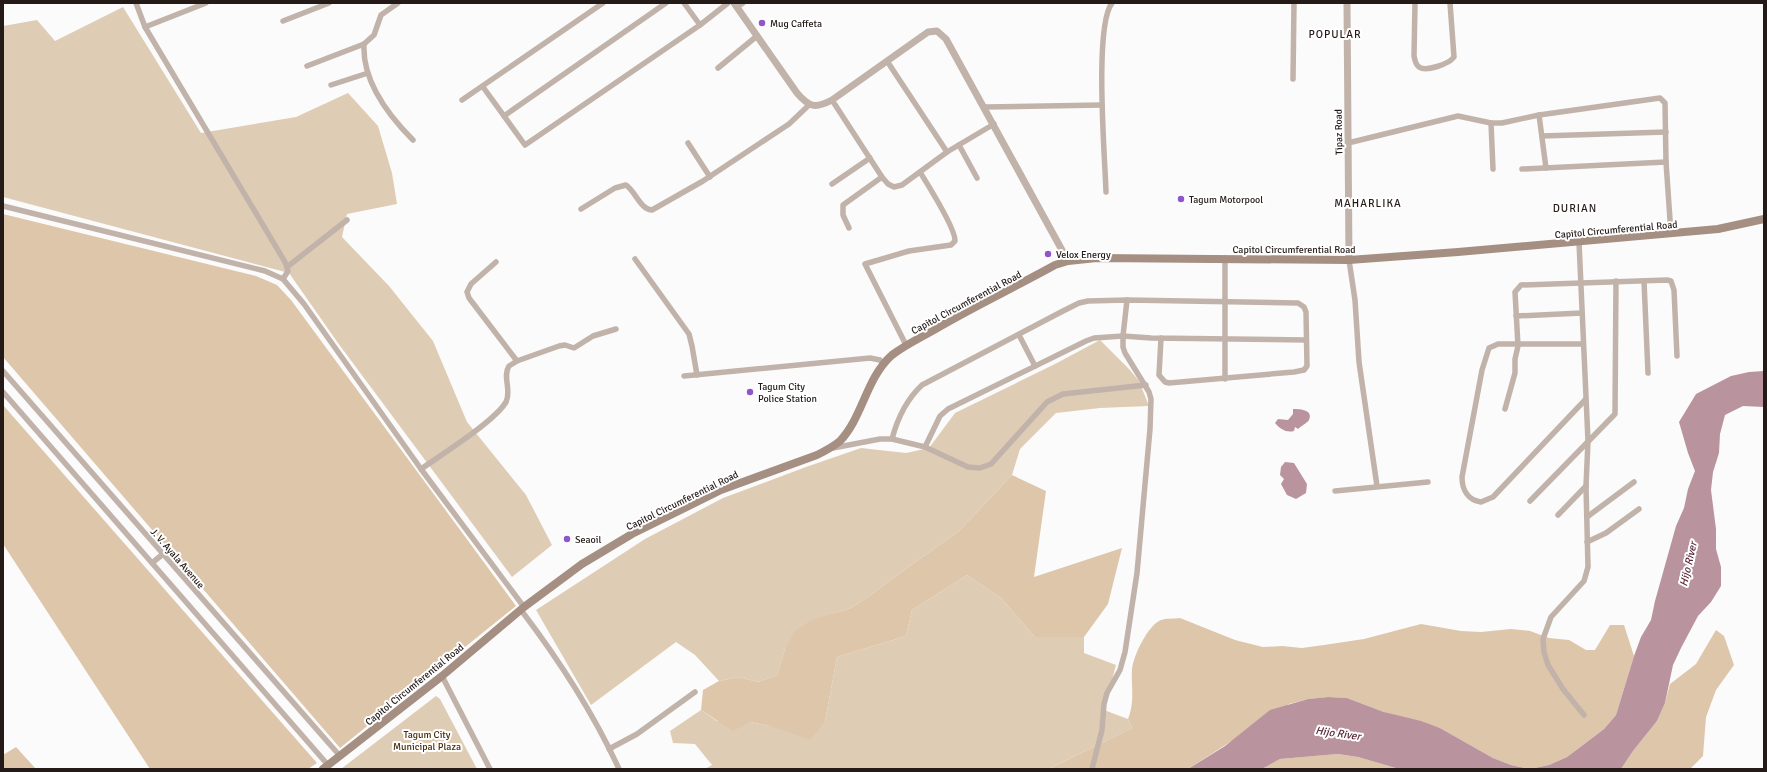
<svg xmlns="http://www.w3.org/2000/svg" width="1767" height="772" font-family="Signika,sans-serif">
	<style>
		.green { fill: #dfccb5 }
		.forest { fill: #dec6aa }
		.water { fill: #b9949f }
		.lines { fill: none; stroke-linecap: round; stroke-linejoin: round }
		.minor { stroke: #c1b3aa; stroke-width: 5.5 }
		.tertiary { stroke: #c1b3aa; stroke-width: 7 }
		.secondary { stroke: #a58f82; stroke-width: 8 }
		.poi-dot { fill: #8e55cc; stroke: #fff; stroke-width: 1.5 }
		.labels { text-anchor: middle; stroke-width: 4; stroke-linejoin: round; paint-order: stroke }
		.poi-label { font-size: 10px; fill: #241a17; stroke: #fff; text-anchor: start }
		.street-label { font-size: 10px; fill: #241a17; stroke: #fff }
		.park-label { font-size: 10px; fill: #452c08; stroke: #fff }
		.neighbourhood-label { font-size: 11px; letter-spacing: 1px; fill: #241a17; stroke: #fff }
		.water-label { font-size: 11px; font-style: italic; fill: #5a283a; stroke: #fff }
	</style>
	<rect width="100%" height="100%" fill="#fbfbfb"/>
	<g class="green">
		<polygon points="123,7 201,133 296,117 348,93 378,126 392,173 397,204 347,214 342,237 389,286 433,341 467,422 526,495 552,545 512,577 338,343 289,273 3,197 3,26 37,20 55,41"/>
		<polygon points="1100,340 1129,369 1139,381 1149,406 1100,408 1056,413 1020,449 1012,475 959,531 900,573 868,597 851,608 832,614 785,649 777,675 758,682 739,677 719,681 695,655 676,642 591,705 536,610 645,539 723,498 806,467 861,448 906,453 929,448 955,413 1055,364"/>
		<polygon points="967,575 1001,598 1035,637 1084,637 1084,653 1116,665 1104,710 1128,719 1132,728 1049,769 705,769 712,765 695,744 673,743 670,731 701,710 717,721 750,722 770,726 825,722 837,657 906,636 912,610"/>
		<polygon points="436,696 440,699 477,769 341,769"/>
	</g>
	<g class="forest">
		<polygon points="3,214 256,276 277,285 291,300 516,606 340,748 3,357"/>
		<polygon points="3,405 317,763 308,769 150,769 3,544"/>
		<polygon points="1012,475 1046,491 1034,577 1122,548 1108,604 1084,637 1035,637 1001,598 967,575 912,610 906,636 837,657 825,722 810,740 770,726 750,722 733,731 701,710 703,690 719,681 739,677 758,682 777,675 785,649 795,631 812,620 851,608 868,597 900,573 959,531"/>
		<path d="M 1180,618 L 1235,640 L 1263,647 L 1282,646 L 1302,648 L 1324,645 L 1364,639 L 1421,624 L 1461,631 L 1481,632 L 1511,629 L 1530,631 L 1549,638 L 1569,640 L 1586,650 L 1595,650 L 1610,625 L 1624,625 L 1634,656 L 1616,715 L 1604,729 L 1588,741 L 1567,757 L 1549,765 L 1530,769 L 1511,765 L 1493,758 L 1440,728 L 1384,712 L 1347,698 L 1328,697 L 1308,699 L 1289,704 L 1188,769 L 1049,769 L 1132,728 L 1128,719 C 1135,701 1131,688 1132,670 C 1133,656 1148,625 1161,620 C 1166,618 1175,619 1180,618 Z"/>
		<polygon points="1716,630 1724,636 1734,665 1716,690 1706,717 1703,756 1690,769 1621,769 1633,751 1657,721 1665,703 1670,684 1696,664"/>
		<polygon points="16,747 36,769 3,769 3,755"/>
		<polygon points="1338,754 1358,757 1399,769 1262,769 1280,759"/>
	</g>
	<g class="water">
		<polygon points="1764,371 1764,407 1743,406 1725,415 1720,434 1719,453 1713,472 1711,490 1716,529 1716,549 1721,567 1721,586 1711,602 1698,616 1681,648 1673,665 1665,703 1657,721 1633,751 1621,769 1399,769 1358,757 1338,754 1280,759 1262,769 1188,769 1225,746 1270,710 1308,699 1328,697 1347,698 1384,712 1421,721 1440,728 1493,758 1511,765 1530,769 1549,765 1567,757 1604,729 1616,715 1634,656 1641,637 1651,620 1655,601 1676,526 1684,508 1688,489 1695,471 1688,453 1679,422 1696,394 1731,376 1749,372"/>
		<path d="M 1293,409 C 1298,409 1314,409 1309,420 C 1307,423 1301,426 1298,429 L 1295,427 L 1294,431 C 1286,433 1280,429 1275,423 L 1278,419 L 1288,420 L 1293,414 Z"/>
		<polygon points="1285,462 1294,463 1307,484 1306,493 1296,499 1287,495 1281,484 1284,479 1280,475 1281,467"/>
	</g>
	<g class="lines">
		<g class="minor">
			<polyline points="136,3 145,27 285,262 288,271 283,279"/>
			<path d="M 398,3 L 381,15 L 374,35 L 364,44 C 362,81 388,115 413,140"/>
			<polyline points="684,3 700,25"/>
			<path d="M 1415,3 L 1414,56 C 1415,60 1415,64 1419,67 C 1426,72 1449,64 1454,57 L 1450,3"/>
			<polyline points="737,7 743,3"/>
			<polyline points="283,21 329,3"/>
			<polyline points="145,27 206,3"/>
			<polyline points="887,61 947,152"/>
			<polyline points="307,66 364,44"/>
			<polyline points="718,68 757,36"/>
			<polyline points="1293,79 1294,3"/>
			<polyline points="331,85 368,73"/>
			<polyline points="483,87 525,145 700,25 728,3"/>
			<polyline points="462,100 603,3"/>
			<polyline points="832,100 882,177 888,184 894,187 902,185 947,152 994,124"/>
			<polyline points="985,107 1102,105"/>
			<polyline points="1539,115 1546,168"/>
			<polyline points="504,116 666,3"/>
			<polyline points="1491,123 1493,169"/>
			<polyline points="1542,136 1666,132"/>
			<polyline points="688,143 710,177"/>
			<polyline points="1348,143 1458,116 1491,123 1502,123 1539,115 1660,98 1665,103 1666,162 1671,234"/>
			<polyline points="959,145 977,178"/>
			<polyline points="1522,169 1666,162"/>
			<polyline points="832,184 870,158"/>
			<path d="M 1106,192 C 1105,158 1094,26 1112,3"/>
			<polyline points="3,206 265,271 283,279 304,304 421,469 524,607"/>
			<path d="M 581,209 L 615,188 L 626,185 C 635,191 641,210 652,210 L 703,181 L 789,124 L 809,105"/>
			<polyline points="849,228 843,215 843,205 882,177"/>
			<polyline points="1579,242 1588,441 1586,486 1588,567 1584,581 1551,617 1543,639 1544,652 1548,665 1563,689 1584,715"/>
			<polyline points="635,259 689,334 692,346 697,375"/>
			<polyline points="1349,260 1355,300 1359,362 1377,486"/>
			<polyline points="496,262 471,284 467,292 469,298 517,361"/>
			<polyline points="287,267 347,220"/>
			<polyline points="1644,281 1648,373"/>
			<polyline points="1127,300 1123,336 1151,338 1306,340"/>
			<polyline points="1516,316 1582,313"/>
			<polyline points="1019,335 1035,366"/>
			<path d="M 1583,344 L 1498,344 L 1489,348 L 1482,370 L 1462,477 C 1462,490 1468,500 1481,502 L 1493,497 L 1585,400"/>
			<path d="M 906,345 L 865,264 L 909,251 L 951,245 L 955,241 C 956,229 928,185 920,172"/>
			<polyline points="3,371 340,756"/>
			<polyline points="684,376 870,358 880,360 884,364"/>
			<polyline points="1225,379 1225,258"/>
			<polyline points="3,392 328,765"/>
			<polyline points="1505,409 1515,373 1515,359 1518,346 1515,292 1521,285 1667,280 1671,281 1674,290 1677,356"/>
			<path d="M 892,439 C 897,420 907,399 922,385 L 1063,311 L 1079,303 L 1088,301 L 1127,300 L 1298,303 L 1304,307 L 1306,312 L 1307,366 L 1304,370 L 1294,372 L 1169,383 L 1165,382 L 1159,375 L 1161,338"/>
			<polyline points="925,447 940,416 948,409 1086,341 1094,338 1123,336 1123,347 1125,353 1149,392 1151,399 1150,429 1137,573 1125,652 1120,670 1107,693 1104,704 1102,730 1092,769"/>
			<polyline points="833,448 880,439 892,439 925,447 968,467 980,468 991,464 1047,402 1063,394 1146,385"/>
			<path d="M 421,469 C 441,455 495,421 506,402 C 512,390 502,377 509,366 L 517,361 L 559,346 L 565,345 L 574,348 L 593,336 L 616,329"/>
			<polyline points="1335,491 1428,482"/>
			<polyline points="1530,501 1615,414 1616,281"/>
			<polyline points="1558,515 1586,486"/>
			<polyline points="1587,517 1634,482"/>
			<polyline points="1587,542 1606,533 1639,509"/>
			<polyline points="152,563 163,554"/>
			<path d="M 521,610 C 559,660 593,712 619,769"/>
			<polyline points="442,676 490,769"/>
			<polyline points="609,749 637,734 695,692"/>
		</g>
		<g class="tertiary">
			<path d="M 734,3 L 797,93 C 809,107 815,109 832,100 L 928,32 L 937,31 L 946,39 L 1068,261"/>
			<polyline points="1347,3 1349,260"/>
		</g>
		<path class="secondary" d="M 323,769 L 442,676 L 524,607 L 582,564 L 632,534 L 721,490 L 817,455 C 825,451 833,447 840,441 C 863,417 866,378 892,355 C 906,344 924,336 939,327 C 977,305 1017,286 1055,265 L 1068,261 L 1097,258 L 1349,260 L 1458,252 L 1718,229 L 1764,219"/>
	</g>
	<g class="poi-dot">
		<circle cx="762" cy="23" r="4"/>
		<circle cx="1181" cy="199" r="4"/>
		<circle cx="1048" cy="254" r="4"/>
		<circle cx="750" cy="392" r="4"/>
		<circle cx="567" cy="539" r="4"/>
	</g>
	<g class="labels">
		<g class="poi-label">
			<text x="770" y="27">Mug Caffeta</text>
			<text x="1189" y="203">Tagum Motorpool</text>
			<text x="1056" y="258">Velox Energy</text>
			<text x="758" y="390">Tagum City<tspan x="758" dy="12">Police Station</tspan></text>
			<text x="575" y="543">Seaoil</text>
		</g>
		<g class="street-label">
			<text transform="translate(1338 132) rotate(-91)" y="4">Tipaz Road</text>
			<text transform="translate(1616 229) rotate(-5)" y="4">Capitol Circumferential Road</text>
			<text x="1294" y="253">Capitol Circumferential Road</text>
			<text transform="translate(966 302) rotate(-28)" y="4">Capitol Circumferential Road</text>
			<text transform="translate(682 500) rotate(-26)" y="4">Capitol Circumferential Road</text>
			<text transform="translate(178 558) rotate(49)" y="4">J. V. Ayala Avenue</text>
			<text transform="translate(414 684) rotate(-39)" y="4">Capitol Circumferential Road</text>
		</g>
		<g class="park-label">
			<text x="427" y="738">Tagum City<tspan x="427" dy="12">Municipal Plaza</tspan></text>
		</g>
		<g class="neighbourhood-label">
			<text x="1335" y="38">POPULAR</text>
			<text x="1368" y="207">MAHARLIKA</text>
			<text x="1575" y="212">DURIAN</text>
		</g>
		<g class="water-label">
			<text transform="translate(1688 564) rotate(-77)" y="4">Hijo River</text>
			<text transform="translate(1338 733) rotate(8)" y="4">Hijo River</text>
		</g>
	</g>
	<rect width="1767" height="772" fill="none" stroke="#241a17" stroke-width="8"/>
</svg>
